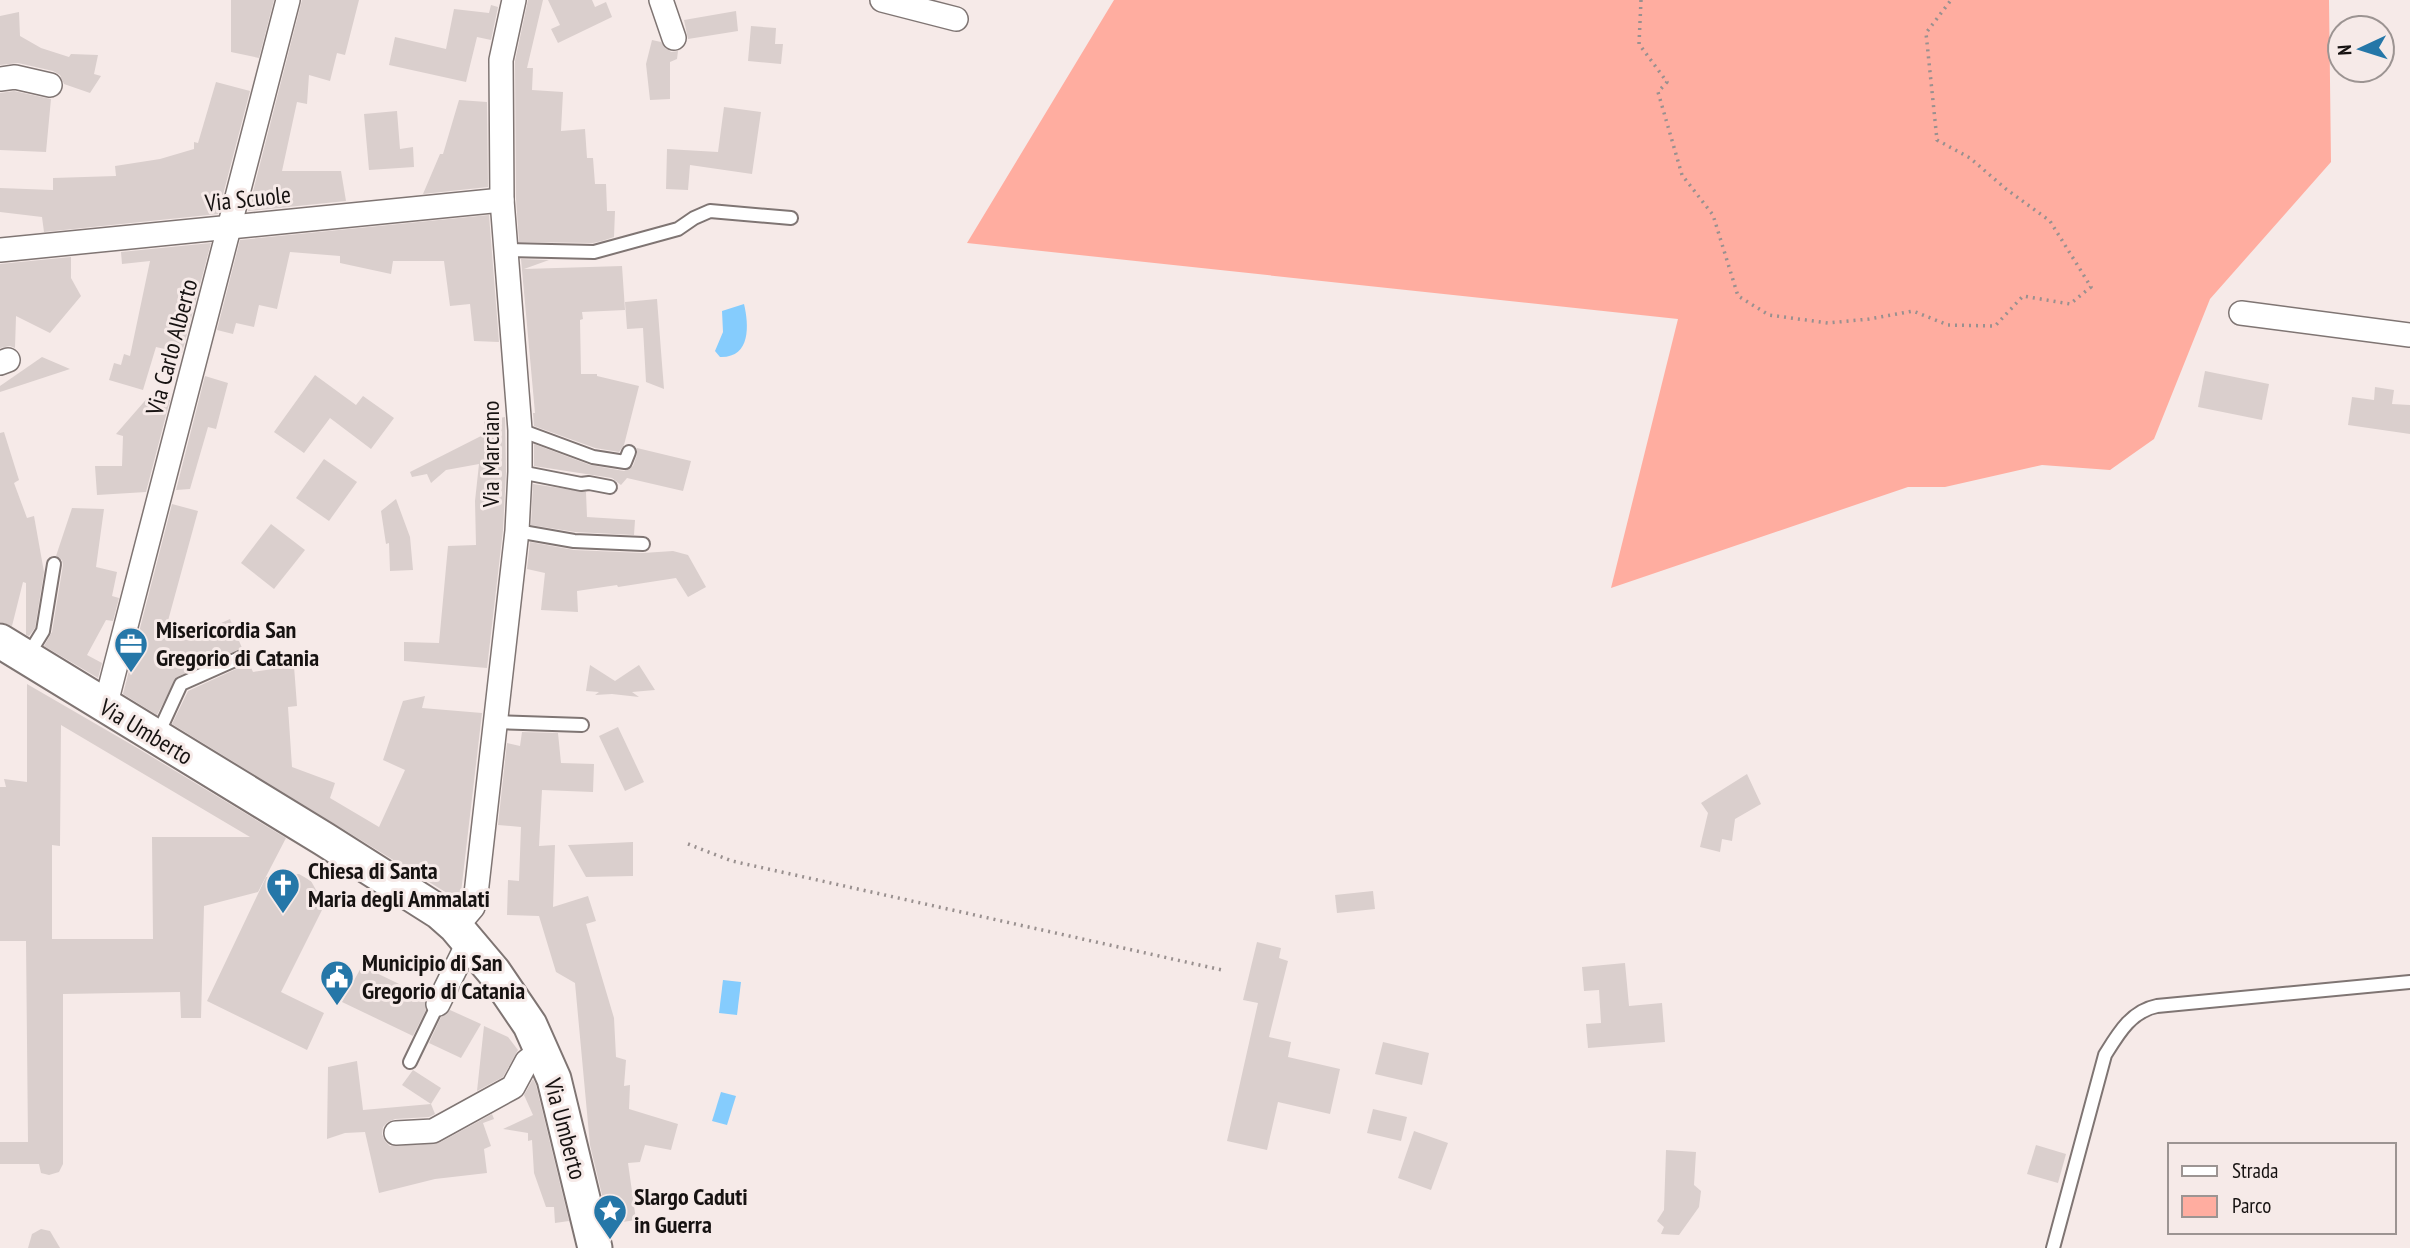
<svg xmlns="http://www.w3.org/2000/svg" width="2410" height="1248" font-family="'PT Sans Narrow',sans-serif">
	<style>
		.green { fill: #ffada0 }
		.water { fill: #85ccfd }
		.building { fill: #dacfcd; fill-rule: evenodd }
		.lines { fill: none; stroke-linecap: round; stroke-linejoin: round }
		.lane-casing { stroke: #7f7573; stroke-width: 16 }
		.street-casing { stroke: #7f7573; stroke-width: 26 }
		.secondary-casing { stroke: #7f7573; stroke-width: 37 }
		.path { stroke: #99908f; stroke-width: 3.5; stroke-dasharray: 2 5; stroke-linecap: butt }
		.lane { stroke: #fff; stroke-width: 12 }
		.street { stroke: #fff; stroke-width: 23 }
		.secondary { stroke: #fff; stroke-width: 33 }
		.labels { text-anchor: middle; stroke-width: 6; stroke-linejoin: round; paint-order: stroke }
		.street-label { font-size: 24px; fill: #161211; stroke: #f6eae8 }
		.poi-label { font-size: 24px; font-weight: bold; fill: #161211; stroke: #f6eae8; text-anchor: start }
	</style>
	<rect width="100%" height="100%" fill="#f6eae8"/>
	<polygon class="green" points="1114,0 2329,0 2331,162 2210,299 2154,439 2110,470 2042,465 1945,487 1908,487 1611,588 1678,319 967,243"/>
	<g class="water">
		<path d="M 744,304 C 749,325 751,358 720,357 L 715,351 L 723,332 L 722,311 Z"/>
		<polygon points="723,980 741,982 737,1015 719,1013"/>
		<polygon points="721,1092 736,1096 727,1125 712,1121"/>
	</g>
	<g class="building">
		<polygon points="231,0 274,0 259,58 231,52"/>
		<polygon points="302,0 359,0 345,55 337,53 330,81 309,75 307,104 297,102 282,171 341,171 346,201 248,211"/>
		<polygon points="528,0 543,0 527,68 533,68 532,90 563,92 561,131 585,129 587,158 593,158 595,184 606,184 607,211 615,211 614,237 602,241 593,243 519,242 516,199 515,61"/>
		<polygon points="548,0 592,0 595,7 606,2 612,17 558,43 551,29 560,25"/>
		<polygon points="491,5 498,7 491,40 477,37 466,82 389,65 395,37 446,49 454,9 489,13"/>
		<polygon points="736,11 738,31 688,39 684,20"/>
		<polygon points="19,12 20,36 41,48 69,57 71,54 98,55 94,74 101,76 90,93 64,84 60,75 53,71 18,63 0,65 0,16"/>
		<polygon points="751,26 776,28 775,44 783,44 781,64 748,61"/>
		<polygon points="652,40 661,42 671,52 678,51 677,59 670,62 670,99 650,100 646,64"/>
		<polygon points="216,82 250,91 218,214 44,232 42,217 0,212 0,188 53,190 53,178 116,176 115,166 160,159 194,149 194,142 198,143"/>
		<polygon points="14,91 51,99 46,152 0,150 0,93"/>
		<polygon points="459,100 487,102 488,187 423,194 440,154 443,154"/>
		<polygon points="724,107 761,112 752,174 690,165 688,190 666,189 667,149 718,152"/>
		<polygon points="397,111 400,149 413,147 414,167 369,170 364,114"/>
		<polygon points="489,215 499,342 474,341 470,304 450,306 444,261 393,261 391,274 340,263 340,256 290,252 277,309 259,305 254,327 236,323 233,334 217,330 240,240"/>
		<polygon points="211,243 182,353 156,347 143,390 109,380 114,363 121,365 124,354 130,356 150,261 122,264 121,252"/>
		<polygon points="71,257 71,278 81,296 50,333 16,316 15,348 10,346 0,348 0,264"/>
		<polygon points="521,259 549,260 524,269 622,266 625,310 582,312 583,319 580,320 581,374 597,374 597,376 639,386 624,445 619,452 595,448 534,426 533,413 535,413"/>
		<polygon points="657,299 662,364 664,389 646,382 643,328 627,329 625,302"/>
		<polygon points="42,357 70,369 0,392 0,386"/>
		<polygon points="2205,371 2269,384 2262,420 2198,407"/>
		<polygon points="315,375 356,405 363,396 394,418 371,449 330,418 304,453 274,432"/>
		<polygon points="205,376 228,383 216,429 208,427 190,489 176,490"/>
		<polygon points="2375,387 2394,390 2392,404 2410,405 2410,434 2348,425 2352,397 2374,400"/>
		<polygon points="150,395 170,400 146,492 97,495 95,466 122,466 123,436 116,434"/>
		<polygon points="505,417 506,472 503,530 487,668 404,661 404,642 439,643 448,546 476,545 475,501 479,464 446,470 431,483 427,474 412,477 410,472 485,434 484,421"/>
		<polygon points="4,432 19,480 14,483 27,518 34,516 44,572 35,628 29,636 26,635 26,583 23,582 12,626 0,622 0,433"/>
		<polygon points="534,444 590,465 624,471 633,466 637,455 637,448 691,461 683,491 627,478 621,485 612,478 534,466"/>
		<polygon points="324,459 357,482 329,521 296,498"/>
		<polygon points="533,484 586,492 587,517 635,520 634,535 575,532 531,525"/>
		<polygon points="396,499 410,537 413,570 390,571 389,543 386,544 381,511"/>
		<polygon points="172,504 198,511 163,639 204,621 208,629 230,619 242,648 177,677 157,715 123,694"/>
		<polygon points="72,508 104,509 96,567 117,572 112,596 119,598 113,621 106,620 87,655 102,663 98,678 44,646 52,632 63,565 62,560 56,556"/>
		<polygon points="271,524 305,550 274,589 241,563"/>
		<polygon points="530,542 574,550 643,553 673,551 688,555 706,587 688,597 676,578 618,587 617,585 577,591 578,612 541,610 545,573 527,569"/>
		<polygon points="249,663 253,672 294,666 297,706 288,707 292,767 335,783 330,798 379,827 405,770 383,760 403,701 425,696 422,708 482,713 460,901 172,724 188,691"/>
		<polygon points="590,665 615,681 639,665 655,690 632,692 639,697 612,694 595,695 599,692 586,691"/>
		<path d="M 27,684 L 139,749 L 286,838 L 258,892 L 204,906 L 201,1018 L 181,1018 L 180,992 L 63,994 L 63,1164 L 59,1172 L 49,1175 L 41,1173 L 39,1164 L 0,1164 L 0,1142 L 28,1142 L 26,941 L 0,941 L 0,787 L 6,787 L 4,779 L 27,782 ZM 61,725 L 250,837 L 152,837 L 153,939 L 52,939 L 52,845 L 60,846 Z"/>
		<polygon points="618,727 644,782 625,791 599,736"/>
		<polygon points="522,732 558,733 561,763 594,764 593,792 542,790 539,846 555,845 553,907 588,896 596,921 586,924 614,1018 616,1057 626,1060 624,1086 630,1085 629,1109 678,1124 671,1150 645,1145 640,1162 628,1163 636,1220 609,1224 590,1145 575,983 556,972 539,916 507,915 508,880 519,881 521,827 498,825 507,743 520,746"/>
		<polygon points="1747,774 1761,804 1735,819 1732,841 1722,839 1720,852 1700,847 1708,813 1701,803"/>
		<polygon points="633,842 633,876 586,877 568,845"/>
		<polygon points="299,874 311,881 316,890 329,896 281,992 324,1013 307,1050 207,1001 266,877"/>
		<polygon points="1373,891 1375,909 1337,913 1335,895"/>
		<polygon points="1257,942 1281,948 1279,958 1288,961 1269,1037 1291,1042 1288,1057 1340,1069 1330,1114 1278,1102 1267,1150 1227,1141 1258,1003 1243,1000"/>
		<polygon points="1625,963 1629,1006 1662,1003 1665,1042 1588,1048 1586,1024 1601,1023 1599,990 1584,991 1582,967"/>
		<polygon points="362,966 426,997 426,1010 413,1036 342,1002"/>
		<polygon points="450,1010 481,1024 461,1058 429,1043 441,1017"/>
		<polygon points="484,1026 508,1037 518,1050 503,1077 477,1091"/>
		<polygon points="1383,1042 1429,1053 1422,1085 1375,1074"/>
		<polygon points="357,1061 363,1110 431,1104 435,1114 429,1117 395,1119 388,1122 383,1127 382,1134 385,1141 390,1146 439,1143 492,1114 494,1119 483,1123 491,1146 484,1149 487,1173 435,1179 379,1193 365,1132 345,1133 327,1139 328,1067"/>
		<polygon points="413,1070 441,1088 431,1104 402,1085"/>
		<polygon points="533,1079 536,1085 569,1221 555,1223 554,1207 546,1207 534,1173 532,1140 528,1141 528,1133 503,1129 533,1115 524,1095"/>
		<polygon points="1373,1109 1407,1117 1401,1141 1367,1133"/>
		<polygon points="1414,1131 1448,1143 1431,1190 1398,1178"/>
		<polygon points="2036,1145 2066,1154 2058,1183 2027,1174"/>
		<polygon points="1666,1150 1696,1152 1694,1185 1701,1191 1699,1207 1679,1235 1661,1234 1664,1227 1657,1221 1664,1210"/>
		<polygon points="41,1229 50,1231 60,1248 28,1248 32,1234"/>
	</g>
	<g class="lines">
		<g class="lane-casing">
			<g id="lane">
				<polyline points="505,250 594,252 678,229 694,218 710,211 791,218"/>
				<polyline points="520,430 593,457 625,462 629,452"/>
				<polyline points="520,472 581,484 589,483 610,487"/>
				<polyline points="517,531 574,541 643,544"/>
				<polyline points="27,657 43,631 54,564"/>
				<polyline points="494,722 582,725"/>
				<polyline points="158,734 181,684 244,656"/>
				<polyline points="410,1062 438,1004"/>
				<path d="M 2053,1248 L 2105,1055 C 2118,1034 2131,1011 2157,1006 L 2410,982"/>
			</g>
		</g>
		<g class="street-casing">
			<g id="street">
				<polyline points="661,0 674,38"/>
				<polyline points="882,0 956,19"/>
				<polyline points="0,79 15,77 50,85"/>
				<polyline points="0,250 502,200"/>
				<polyline points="2241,313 2410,335"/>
				<polyline points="0,363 8,360"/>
				<polyline points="105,707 288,0"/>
				<polyline points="456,927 473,907 476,894 517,531 520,472 520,430 502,200 501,60 514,0"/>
				<polyline points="438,1004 469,941"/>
				<polyline points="396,1133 433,1131 513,1087 527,1061 541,1051"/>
			</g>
		</g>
		<g class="secondary-casing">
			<polyline id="secondary" points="0,641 324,839 439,912 456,927 494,972 530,1025 554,1079 595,1248"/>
		</g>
		<g class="path">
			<polyline points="1641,0 1639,44 1667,82 1658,92 1682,175 1713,215 1738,296 1769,315 1828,323 1869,319 1913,311 1948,325 1995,326 2023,296 2070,304 2091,287 2050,221 2006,189 1970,158 1937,140 1926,33 1951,0"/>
			<polyline points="688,844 732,861 1222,970"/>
		</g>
		<use href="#lane" class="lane"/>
		<use href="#street" class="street"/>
		<use href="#secondary" class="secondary"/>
	</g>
	<defs>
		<g id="office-pin" transform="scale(1.75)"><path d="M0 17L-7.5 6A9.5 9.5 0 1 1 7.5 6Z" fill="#2577a8" stroke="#f6eae8"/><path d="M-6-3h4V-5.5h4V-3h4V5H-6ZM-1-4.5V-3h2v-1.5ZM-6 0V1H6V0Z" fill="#fff"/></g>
		<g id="church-pin" transform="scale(1.75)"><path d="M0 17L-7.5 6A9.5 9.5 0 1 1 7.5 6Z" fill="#2577a8" stroke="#f6eae8"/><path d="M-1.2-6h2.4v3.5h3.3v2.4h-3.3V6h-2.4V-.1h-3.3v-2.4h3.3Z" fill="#fff"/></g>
		<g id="civic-pin" transform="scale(1.75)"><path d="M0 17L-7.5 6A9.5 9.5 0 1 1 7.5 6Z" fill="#2577a8" stroke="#f6eae8"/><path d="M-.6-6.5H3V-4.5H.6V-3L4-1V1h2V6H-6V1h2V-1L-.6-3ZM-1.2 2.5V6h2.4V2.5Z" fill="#fff"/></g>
		<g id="sight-pin" transform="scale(1.75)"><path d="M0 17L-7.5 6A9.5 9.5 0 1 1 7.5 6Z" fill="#2577a8" stroke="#f6eae8"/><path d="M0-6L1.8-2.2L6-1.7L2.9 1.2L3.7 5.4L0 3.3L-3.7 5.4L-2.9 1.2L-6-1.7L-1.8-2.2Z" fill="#fff"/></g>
	</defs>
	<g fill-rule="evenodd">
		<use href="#office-pin" x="131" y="644"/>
		<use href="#church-pin" x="283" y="885"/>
		<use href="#civic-pin" x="337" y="977"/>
		<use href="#sight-pin" x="610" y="1211"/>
	</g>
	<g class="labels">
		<g class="street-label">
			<text transform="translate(248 199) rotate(-6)" y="8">Via Scuole</text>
			<text transform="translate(172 347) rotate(-75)" y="8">Via Carlo Alberto</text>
			<text transform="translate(491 454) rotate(-90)" y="8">Via Marciano</text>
			<text transform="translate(146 732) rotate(31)" y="8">Via Umberto</text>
			<text transform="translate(565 1129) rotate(75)" y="8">Via Umberto</text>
		</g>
		<g class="poi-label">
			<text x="156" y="638">Misericordia San<tspan x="156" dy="28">Gregorio di Catania</tspan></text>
			<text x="308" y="879">Chiesa di Santa<tspan x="308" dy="28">Maria degli Ammalati</tspan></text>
			<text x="362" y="971">Municipio di San<tspan x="362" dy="28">Gregorio di Catania</tspan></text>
			<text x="634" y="1205">Slargo Caduti<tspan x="634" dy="28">in Guerra</tspan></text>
		</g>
	</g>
	<rect x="2168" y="1143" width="228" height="91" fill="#f6eae8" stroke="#9c9492" stroke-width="2"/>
	<rect x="2182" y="1166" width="35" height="10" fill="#ffffff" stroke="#9c9492" stroke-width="2"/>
	<text x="2232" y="1178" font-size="21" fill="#161211">Strada</text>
	<rect x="2182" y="1196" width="35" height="21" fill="#ffada0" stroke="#9c9492" stroke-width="2"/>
	<text x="2232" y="1213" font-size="21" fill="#161211">Parco</text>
	<g transform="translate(2361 49) rotate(266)"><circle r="33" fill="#f6eae8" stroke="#9c9492" stroke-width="2"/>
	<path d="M0-5L12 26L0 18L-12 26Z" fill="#2577a8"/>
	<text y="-10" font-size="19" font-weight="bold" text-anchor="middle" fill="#161211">N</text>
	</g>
</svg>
